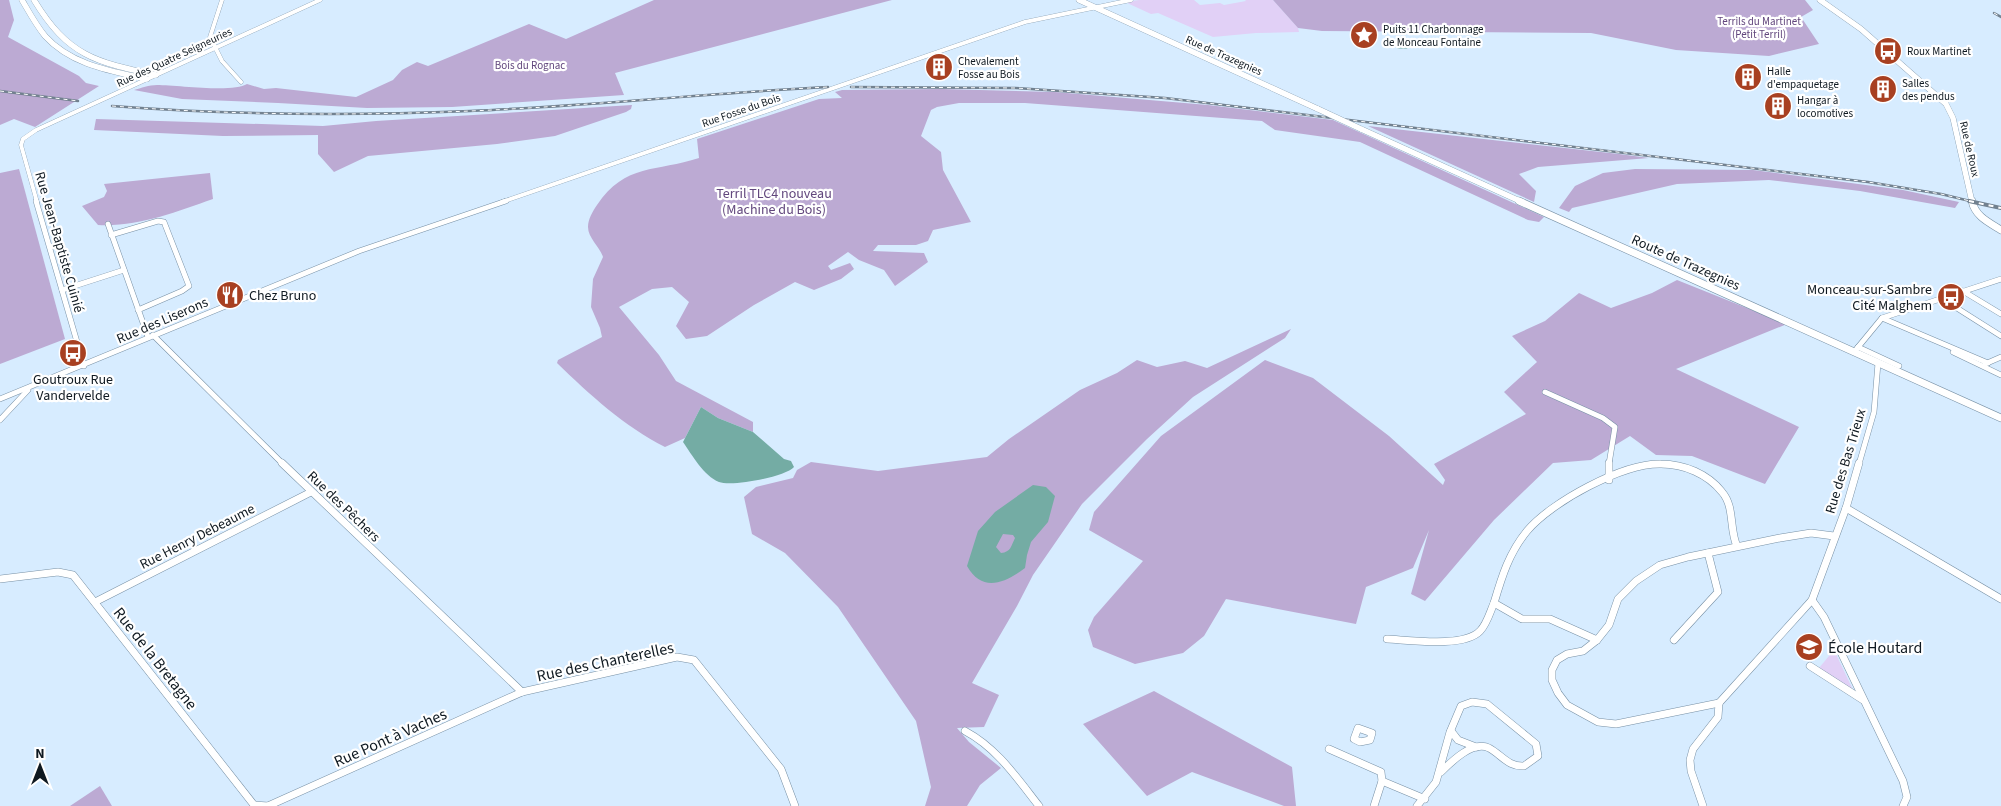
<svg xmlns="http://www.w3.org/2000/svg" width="2001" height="806" font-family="'Source Sans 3',sans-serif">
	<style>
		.green { fill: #e1d0f6 }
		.forest { fill: #bcaad3 }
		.water { fill: #74aca4; fill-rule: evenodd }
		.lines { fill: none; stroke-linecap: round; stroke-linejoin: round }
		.stream { stroke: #74aca4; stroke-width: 1 }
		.street-far2-casing { stroke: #7790a5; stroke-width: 4.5 }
		.street-far1-casing { stroke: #7790a5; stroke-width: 6 }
		.street-casing { stroke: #7790a5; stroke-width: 8 }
		.secondary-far1-casing { stroke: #7790a5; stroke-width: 6 }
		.secondary-casing { stroke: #7790a5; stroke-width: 8 }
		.street-far2 { stroke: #fff; stroke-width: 4 }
		.street-far1 { stroke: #fff; stroke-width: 5 }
		.street { stroke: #fff; stroke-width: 7 }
		.secondary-far1 { stroke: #fff; stroke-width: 5.5 }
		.secondary { stroke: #fff; stroke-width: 7 }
		.rail-far1-casing { stroke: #72818f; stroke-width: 2.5 }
		.rail-casing { stroke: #72818f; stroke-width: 4 }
		.rail-far1 { stroke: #fff; stroke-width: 1; stroke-dasharray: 4; stroke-linecap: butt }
		.rail { stroke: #fff; stroke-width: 2; stroke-dasharray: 5; stroke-linecap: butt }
		.secondary-bridge-casing { stroke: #7790a5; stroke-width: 6; stroke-linecap: butt }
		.secondary-bridge { stroke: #fff; stroke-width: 5.5 }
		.labels { text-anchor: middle; stroke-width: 4.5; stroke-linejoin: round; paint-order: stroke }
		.far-park-label { font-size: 11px; fill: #62477d; stroke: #fff }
		.far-poi-label { font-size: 11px; fill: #0f1921; stroke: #fff; text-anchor: start }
		.far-street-label { font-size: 11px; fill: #0f1921; stroke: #fff }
		.park-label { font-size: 14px; fill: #62477d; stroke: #fff }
		.street-label { font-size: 14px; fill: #0f1921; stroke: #fff }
		.poi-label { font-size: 14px; fill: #0f1921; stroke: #fff; text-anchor: end }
		.near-poi-label { font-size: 16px; fill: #0f1921; stroke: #fff; text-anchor: start }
		.near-street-label { font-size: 16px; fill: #0f1921; stroke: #fff }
	</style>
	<rect width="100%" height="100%" fill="#d7ecff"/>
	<g class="green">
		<polygon points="1139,0 1194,0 1200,5 1220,3 1224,5 1246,1 1245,0 1273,0 1298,28 1299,32 1256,33 1213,37 1158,13 1151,14 1125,2"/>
		<polygon points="1834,650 1854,692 1819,668"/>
	</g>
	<g class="forest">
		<polygon points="0,0 9,0 14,20 8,37 79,76 86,83 99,86 35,127 14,119 0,125"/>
		<path d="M 654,0 L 892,0 L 615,73 L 624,95 L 452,107 L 367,108 L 278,103 L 182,99 L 134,90 C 141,88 149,85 157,85 C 177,85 233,93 247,84 L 264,89 L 276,88 L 356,97 L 393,80 L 402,70 L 417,62 L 428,66 L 529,24 L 566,39 Z"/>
		<polygon points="1273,0 1805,0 1813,10 1801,17 1819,44 1769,56 1676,50 1591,33 1322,31 1298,28"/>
		<path d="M 942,89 L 1055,92 L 1208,105 L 1333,120 L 1544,217 L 1539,222 L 1528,220 L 1360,142 L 1275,130 L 1262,121 L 1025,103 L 959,103 L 937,107 L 931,110 L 921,136 L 941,152 L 943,170 L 971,222 L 933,230 L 928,241 L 916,245 L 878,245 L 873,251 L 924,253 L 928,262 L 895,286 L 884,270 L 859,260 L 848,252 L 828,266 L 831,270 L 850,263 L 854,269 L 841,279 L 814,290 L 795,282 L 754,305 L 707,336 L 686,339 L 676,326 L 689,302 L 672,287 L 652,289 L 619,307 L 659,355 L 676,381 L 753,422 L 753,432 L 718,418 L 701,407 L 685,438 L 665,447 C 624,426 590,395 557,363 L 558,360 L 602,337 L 600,328 L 591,307 L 593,279 L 603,257 C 600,247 588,238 588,227 C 588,219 593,211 597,205 C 625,163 657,172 699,158 L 697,139 L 819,99 L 842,98 L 835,92 L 842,90 Z"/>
		<polygon points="632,105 631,109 626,112 555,136 497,144 368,156 334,172 318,154 318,135 223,136 94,130 96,119 323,126 376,121"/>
		<polygon points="1368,126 1619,154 1649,158 1538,167 1519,174 1536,191 1534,202"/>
		<polygon points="19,169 65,339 0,364 0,173"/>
		<polygon points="1635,169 1753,170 1903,190 1959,202 1955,208 1860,191 1769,180 1677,184 1572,208 1569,212 1559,208 1575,186 1603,173"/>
		<path d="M 210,173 L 213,199 C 175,212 139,227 98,225 L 82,206 L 104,197 L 107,191 L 104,184 Z"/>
		<polygon points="1677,280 1787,324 1676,369 1799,427 1765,484 1692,456 1656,455 1630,436 1591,460 1553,463 1494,520 1425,601 1411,594 1429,530 1413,568 1366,587 1356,624 1226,599 1204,636 1183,653 1135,664 1093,647 1088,630 1094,617 1143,561 1089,530 1094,512 1161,436 1265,360 1313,378 1389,436 1443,485 1445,480 1434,464 1526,414 1504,392 1537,362 1512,336 1545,321 1579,293 1611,308 1652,293"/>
		<polygon points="1291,329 1285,338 1193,397 1147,439 1082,504 1033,575 1017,606 972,683 999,695 984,727 957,728 969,742 1001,768 980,785 967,806 925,806 931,787 916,721 838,607 785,553 752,534 744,497 756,487 793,478 797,470 811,462 878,471 987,457 1009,439 1080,390 1117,373 1137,360 1157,367 1185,361 1207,368"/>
		<polygon points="1154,691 1292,767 1296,806 1284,806 1192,772 1147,796 1083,724"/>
		<polygon points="100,786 112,806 70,806"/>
	</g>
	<g class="water">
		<path d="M 701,407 L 718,418 L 753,432 L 784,459 L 791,461 L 794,467 C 785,477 732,487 719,482 C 704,476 692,455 683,442 Z"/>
		<path d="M 1033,485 L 1046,487 L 1055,496 L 1048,522 L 1031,542 L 1027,555 L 1025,568 C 1005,583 982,593 967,566 L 978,531 L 995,512 ZM 1003,534 L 1013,535 L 1015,538 C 1011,546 1011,552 1001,553 L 996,547 Z"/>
	</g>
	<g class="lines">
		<polyline class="stream" points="1398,48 1407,48"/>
		<g class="street-far2-casing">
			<g id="street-far2">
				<polyline points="222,0 210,37 222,61 241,82"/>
				<polyline points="37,202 21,145 23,139 36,130 320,0"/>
				<polyline points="502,202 1025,22 1131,0"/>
			</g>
		</g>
		<g class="street-far1-casing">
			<g id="street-far1">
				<polyline points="36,201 84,366"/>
				<polyline points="108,224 148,337"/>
				<polyline points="111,235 158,221 164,222 189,286 182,291 138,310"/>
				<polyline points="62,290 124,270"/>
				<polyline points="1963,291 2001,314"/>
				<polyline points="1941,298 2001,336"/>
				<polyline points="1882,318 1988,363"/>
				<polyline points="153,335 283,464"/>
				<polyline points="1858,347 1899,366"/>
				<polyline points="1854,352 1882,318 2001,279"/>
				<polyline points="1953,352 2001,375"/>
				<polyline points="1985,364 2001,357"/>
				<polyline points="1545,392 1603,418 1615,427 1609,464"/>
				<polyline points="0,399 359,251 506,201"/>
				<polyline points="0,420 28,390"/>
				<polyline points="1651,464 1670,464"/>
				<polyline points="1859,464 1874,412 1878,363"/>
			</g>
		</g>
		<g class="street-casing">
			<g id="street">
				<polyline points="282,463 522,692"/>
				<polyline points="1609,480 1609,463"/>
				<polyline points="1846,508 2001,599"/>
				<polyline points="0,579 58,572 73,575 254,805 268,806"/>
				<polyline points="1812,600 1824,617 1903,781 1907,797 1903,806"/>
				<polyline points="95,602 311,492"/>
				<path d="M 1387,639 C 1409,640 1464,648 1480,631 C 1487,624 1490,612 1494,603"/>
				<path d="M 1597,640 L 1550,619 L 1522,619 L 1494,603 C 1502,576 1509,553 1527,531 C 1551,502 1623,463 1661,464 C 1684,464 1708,474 1722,492 C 1735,507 1729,529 1737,546"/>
				<polyline points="1674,640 1718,592 1708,553"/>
				<polyline points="1810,666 1863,700"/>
				<polyline points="1719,703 1616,724 1598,722 1567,705 1558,693 1552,680 1552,670 1557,660 1567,654 1583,651 1597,640 1609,625 1618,599 1636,581 1660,565 1688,557 1780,538 1811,533 1834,536"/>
				<polygon points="1358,728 1372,733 1370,740 1360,742 1354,739"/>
				<path d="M 965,731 C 997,748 1017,778 1039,806"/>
				<polyline points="1451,731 1458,740 1476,747"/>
				<polyline points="1329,749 1381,772 1382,781 1374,806"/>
				<polyline points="1382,781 1425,799"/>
				<polyline points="268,806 522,692 677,657 694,660 781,769 795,806"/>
				<path d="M 1417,806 L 1436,782 L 1450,732 L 1461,706 L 1472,702 L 1487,704 L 1536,744 L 1538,756 L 1524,766 C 1508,767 1502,755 1489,748 C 1473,740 1451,762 1441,772"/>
				<polyline points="1703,806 1691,771 1690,760 1693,749 1718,717 1719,703 1812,600 1846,508 1859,463"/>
			</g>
		</g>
		<g class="secondary-far1-casing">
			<g id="secondary-far1">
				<path d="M 22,0 C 29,12 36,25 45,36 C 71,65 111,71 147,79"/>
				<path d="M 34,0 C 68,56 95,62 156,75"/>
				<polyline points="1079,0 1318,109"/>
				<polyline points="1820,0 1861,29 1946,104 1953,118 1972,202"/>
				<polyline points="1361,129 1522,202"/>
			</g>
		</g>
		<g class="secondary-casing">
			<g id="secondary">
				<polyline points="1519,201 2001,418"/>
				<path d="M 1972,201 C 1975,216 1988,222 2001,230"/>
			</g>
		</g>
		<use href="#street-far2" class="street-far2"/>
		<use href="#street-far1" class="street-far1"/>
		<use href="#street" class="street"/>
		<use href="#secondary-far1" class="secondary-far1"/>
		<use href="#secondary" class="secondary"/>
		<g class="rail-far1-casing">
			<g id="rail-far1">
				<polyline points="1994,13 2001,17"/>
				<polyline points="851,87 1016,88 1165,98 1868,182 1941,194 1974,202"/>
				<polyline points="0,91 78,101"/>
				<path d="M 112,106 C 231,115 351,116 470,111 C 590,106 709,93 828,87"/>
			</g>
		</g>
		<g class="rail-casing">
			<polyline id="rail" points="1969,201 2001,208"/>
		</g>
		<use href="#rail-far1" class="rail-far1"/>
		<use href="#rail" class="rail"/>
		<g class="secondary-bridge-casing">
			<polyline id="secondary-bridge" points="1318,109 1361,129"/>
		</g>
		<use href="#secondary-bridge" class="secondary-bridge"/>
	</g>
	<defs>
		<g id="sight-disc" transform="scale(1.4375)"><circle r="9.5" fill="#a84021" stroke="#fff"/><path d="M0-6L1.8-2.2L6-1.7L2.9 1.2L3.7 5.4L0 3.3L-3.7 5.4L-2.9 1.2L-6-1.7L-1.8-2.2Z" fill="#fff"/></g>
		<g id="bus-disc" transform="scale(1.4375)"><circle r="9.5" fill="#a84021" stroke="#fff"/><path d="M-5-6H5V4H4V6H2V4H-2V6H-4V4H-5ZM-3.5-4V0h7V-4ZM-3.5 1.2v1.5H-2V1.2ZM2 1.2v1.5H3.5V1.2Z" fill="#fff"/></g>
		<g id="building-disc" transform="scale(1.4375)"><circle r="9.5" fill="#a84021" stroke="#fff"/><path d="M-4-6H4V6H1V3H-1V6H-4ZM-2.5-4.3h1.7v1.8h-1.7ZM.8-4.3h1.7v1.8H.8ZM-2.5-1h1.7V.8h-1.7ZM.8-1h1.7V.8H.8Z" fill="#fff"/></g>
		<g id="restaurant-disc" transform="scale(1.4375)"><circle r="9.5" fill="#a84021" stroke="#fff"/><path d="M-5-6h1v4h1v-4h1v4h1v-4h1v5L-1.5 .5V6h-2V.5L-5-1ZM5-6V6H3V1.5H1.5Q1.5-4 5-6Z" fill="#fff"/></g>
		<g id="school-disc" transform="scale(1.4375)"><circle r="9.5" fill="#a84021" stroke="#fff"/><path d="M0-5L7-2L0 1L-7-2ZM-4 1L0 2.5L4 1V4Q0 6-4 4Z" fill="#fff"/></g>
	</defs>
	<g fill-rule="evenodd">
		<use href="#sight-disc" x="1364" y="35"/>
		<use href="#bus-disc" x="1888" y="51"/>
		<use href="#building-disc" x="939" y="67"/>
		<use href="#building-disc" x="1748" y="77"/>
		<use href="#building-disc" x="1883" y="89"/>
		<use href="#building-disc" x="1778" y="106"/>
		<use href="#restaurant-disc" x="230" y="295"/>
		<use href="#bus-disc" x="1951" y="297"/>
		<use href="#bus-disc" x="73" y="353"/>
		<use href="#school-disc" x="1809" y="647"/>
	</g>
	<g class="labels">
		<g class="far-park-label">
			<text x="1759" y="25">Terrils du Martinet<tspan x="1759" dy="13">(Petit Terril)</tspan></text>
			<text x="530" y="69">Bois du Rognac</text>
		</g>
		<g class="far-poi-label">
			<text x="1383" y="33">Puits 11 Charbonnage<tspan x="1383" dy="13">de Monceau Fontaine</tspan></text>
			<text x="1907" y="55">Roux Martinet</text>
			<text x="958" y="65">Chevalement<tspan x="958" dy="13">Fosse au Bois</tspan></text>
			<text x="1767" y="75">Halle<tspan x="1767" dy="13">d'empaquetage</tspan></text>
			<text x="1902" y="87">Salles<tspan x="1902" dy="13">des pendus</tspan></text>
			<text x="1797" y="104">Hangar à<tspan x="1797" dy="13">locomotives</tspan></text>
		</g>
		<g class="far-street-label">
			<text transform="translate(1224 55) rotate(24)" y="4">Rue de Trazegnies</text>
			<text transform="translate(174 57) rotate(-25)" y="4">Rue des Quatre Seigneuries</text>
			<text transform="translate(741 110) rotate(-19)" y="4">Rue Fosse du Bois</text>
			<text transform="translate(1970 149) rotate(77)" y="4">Rue de Roux</text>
		</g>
		<g class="park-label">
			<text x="774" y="198">Terril TLC4 nouveau<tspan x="774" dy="16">(Machine du Bois)</tspan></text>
		</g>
		<g class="street-label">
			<text transform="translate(60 242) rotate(74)" y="5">Rue Jean-Baptiste Cuinié</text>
			<text transform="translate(1686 262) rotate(24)" y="5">Route de Trazegnies</text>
			<text transform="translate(162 320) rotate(-23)" y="5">Rue des Liserons</text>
			<text transform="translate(1845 461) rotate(-73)" y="5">Rue des Bas Trieux</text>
			<text transform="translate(344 506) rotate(44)" y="5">Rue des Pêchers</text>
			<text transform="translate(197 536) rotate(-27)" y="5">Rue Henry Debeaume</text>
		</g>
		<g class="poi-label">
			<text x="1932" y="294">Monceau-sur-Sambre<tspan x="1932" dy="16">Cité Malghem</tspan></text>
			<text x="249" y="300" text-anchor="start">Chez Bruno</text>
			<text x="73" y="384" text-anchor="middle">Goutroux Rue<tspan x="73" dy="16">Vandervelde</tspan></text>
		</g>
		<g class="near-poi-label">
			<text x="1828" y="653">École Houtard</text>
		</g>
		<g class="near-street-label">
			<text transform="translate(156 658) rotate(52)" y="6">Rue de la Bretagne</text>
			<text transform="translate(605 661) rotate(-12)" y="6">Rue des Chanterelles</text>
			<text transform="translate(390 737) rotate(-24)" y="6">Rue Pont à Vaches</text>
		</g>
	</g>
	<g transform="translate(40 766)" stroke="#ffffff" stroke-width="4" paint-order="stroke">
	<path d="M0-4L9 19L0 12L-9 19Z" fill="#0f1921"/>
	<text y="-8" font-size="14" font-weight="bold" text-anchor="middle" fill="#0f1921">N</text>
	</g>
</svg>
